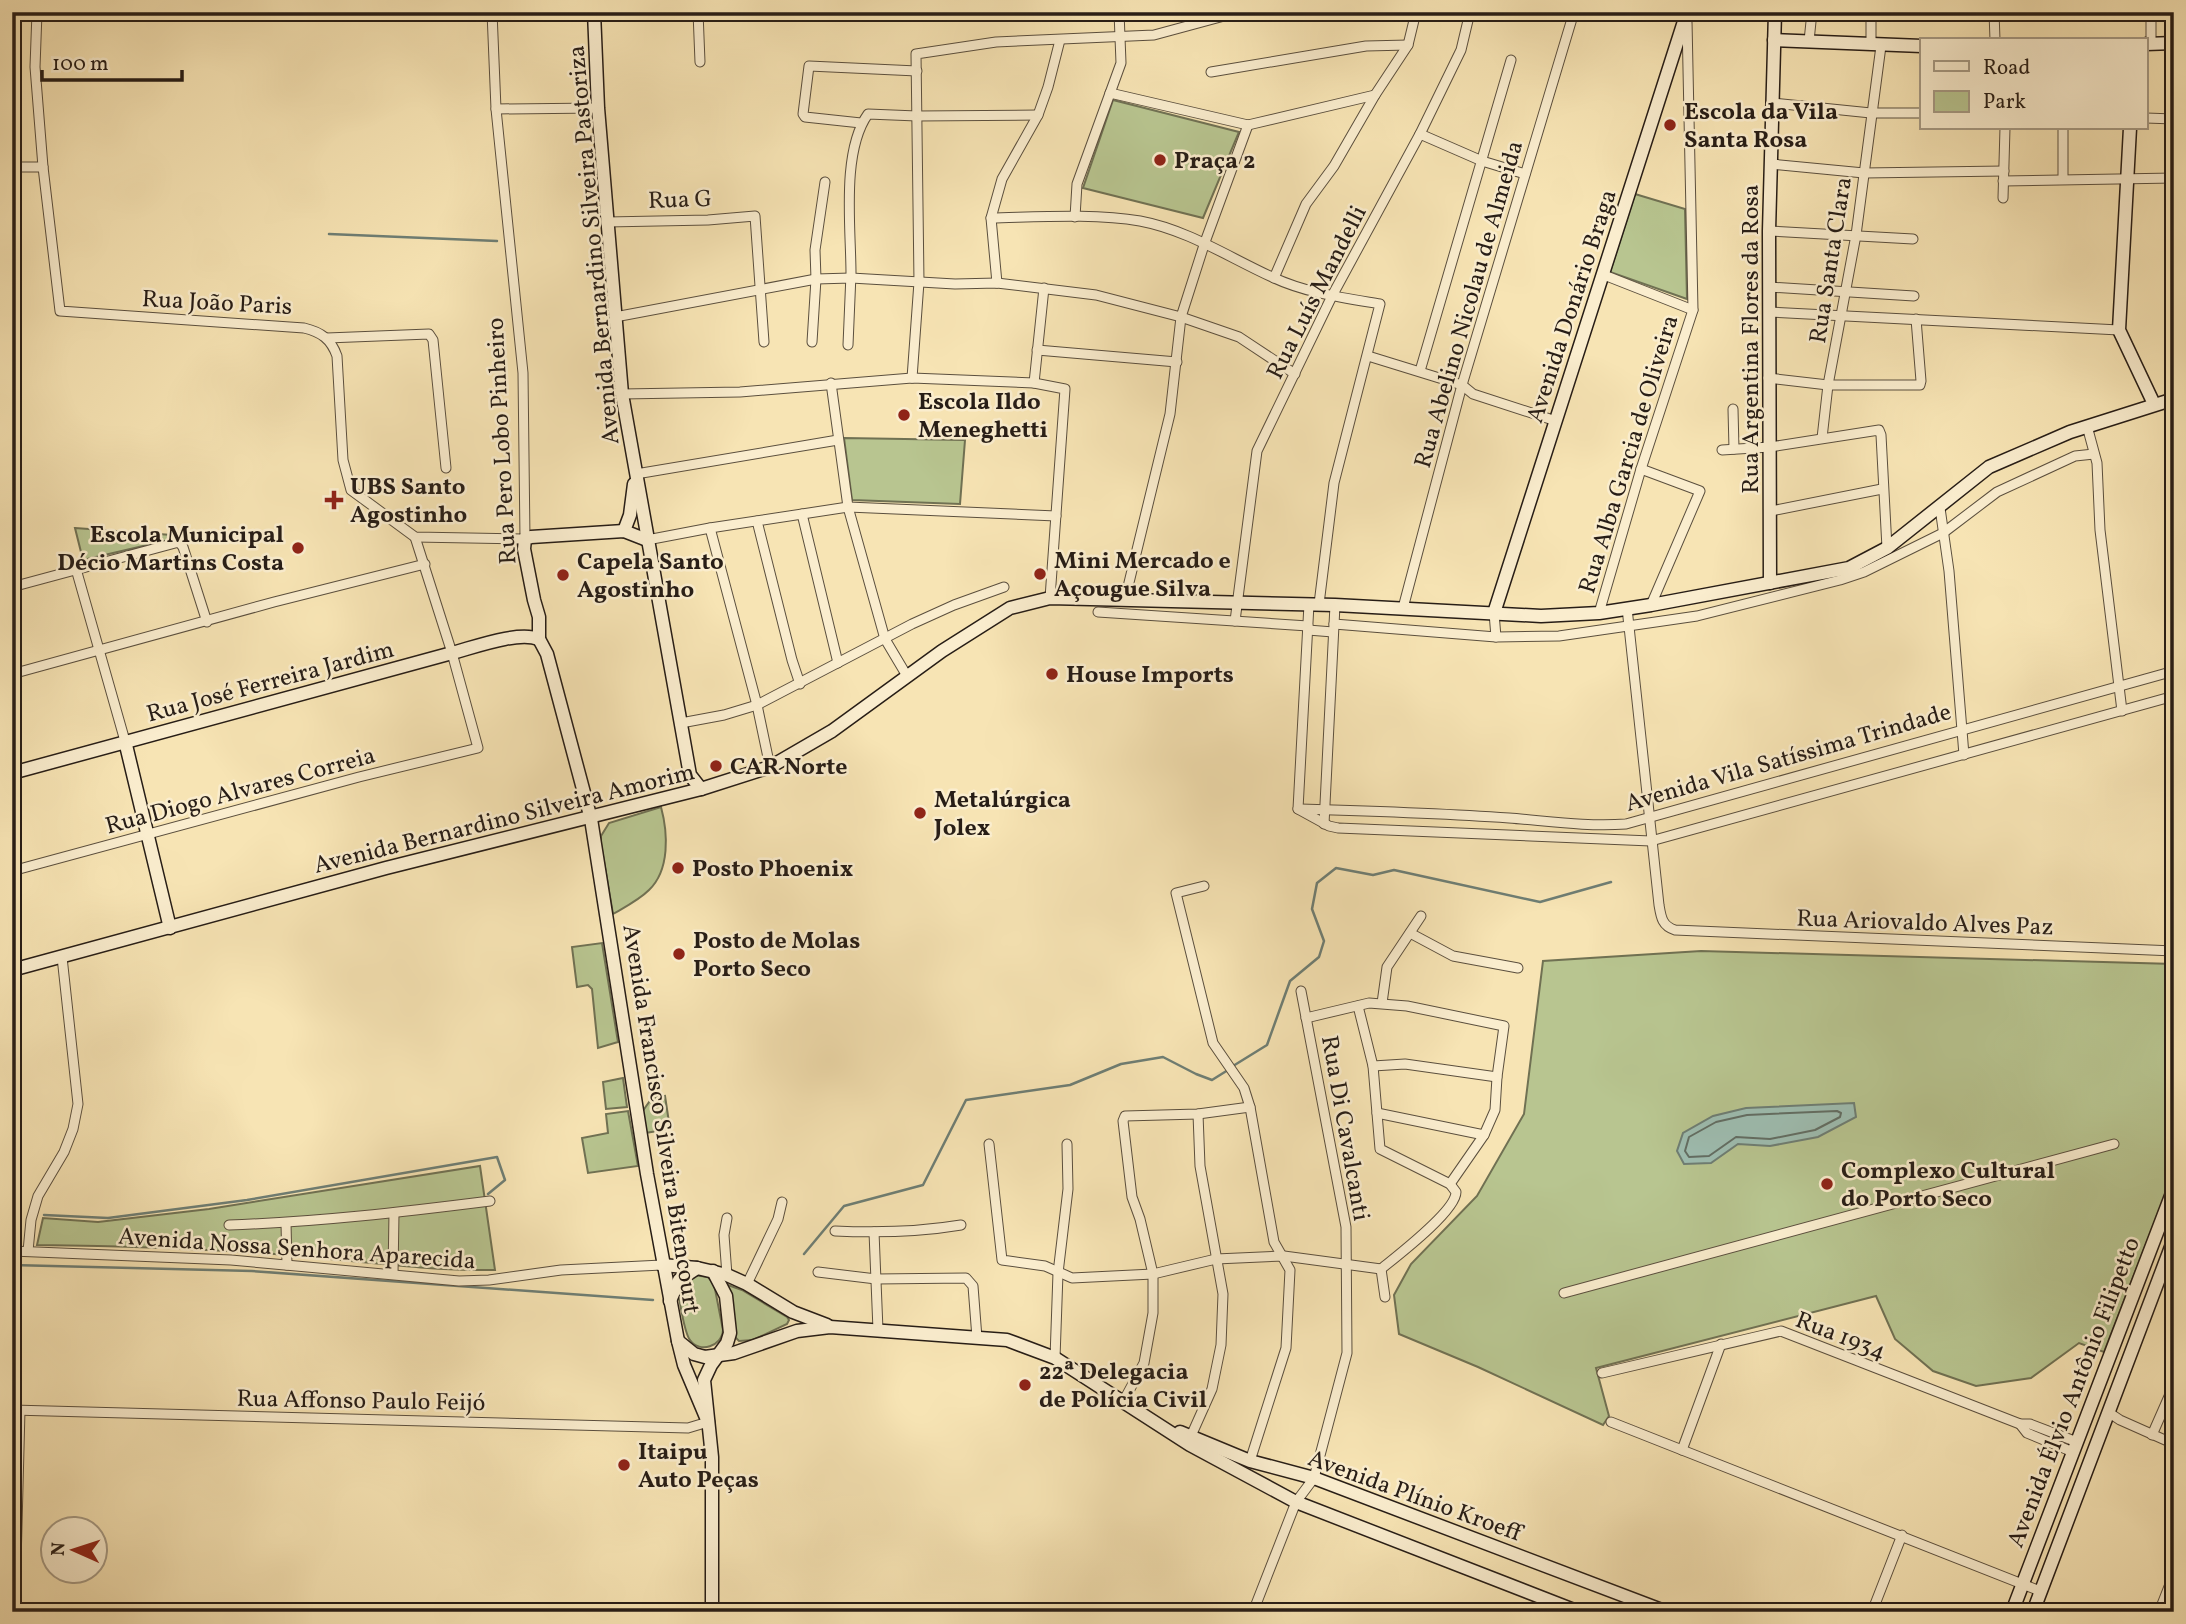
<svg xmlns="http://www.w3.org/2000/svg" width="2186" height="1624" font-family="Vollkorn,serif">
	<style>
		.green { fill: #b8c590; stroke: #707153; stroke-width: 2 }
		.water { fill: #9ebeb2; stroke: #6e7e74; stroke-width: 2 }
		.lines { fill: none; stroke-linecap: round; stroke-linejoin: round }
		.shore { stroke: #626e64; stroke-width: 2 }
		.stream { stroke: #6e7e74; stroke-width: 2.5 }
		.street-casing { stroke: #5b4f3e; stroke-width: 11 }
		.secondary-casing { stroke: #271d16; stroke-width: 15 }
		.street { stroke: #faedce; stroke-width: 9 }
		.secondary { stroke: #faedce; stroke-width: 12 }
		.poi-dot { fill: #8f2418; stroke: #faedce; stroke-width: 2.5 }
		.labels { text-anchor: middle; stroke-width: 5; stroke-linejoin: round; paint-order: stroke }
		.poi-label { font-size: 24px; font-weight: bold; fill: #271d16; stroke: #faedce; text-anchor: start }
		.street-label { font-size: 24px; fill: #271d16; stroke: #faedce }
	</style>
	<rect width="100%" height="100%" fill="#f7e4b4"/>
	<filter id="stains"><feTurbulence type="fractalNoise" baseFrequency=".00286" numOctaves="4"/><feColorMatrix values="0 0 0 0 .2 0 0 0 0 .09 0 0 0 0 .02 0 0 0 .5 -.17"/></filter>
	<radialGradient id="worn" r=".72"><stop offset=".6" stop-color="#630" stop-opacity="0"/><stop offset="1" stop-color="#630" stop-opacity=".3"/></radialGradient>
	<g class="green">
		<polygon points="1113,100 1239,132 1203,218 1083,188"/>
		<polygon points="1635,194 1685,209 1687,299 1610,272"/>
		<polygon points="844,438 965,440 960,504 852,500"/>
		<polygon points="75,528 186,536 83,560"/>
		<path d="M 661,807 C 668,833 670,870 649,890 C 639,900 625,907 613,914 L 601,844 L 601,836 L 609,823 Z"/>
		<polygon points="602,943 618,1042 598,1048 592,989 588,985 577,987 572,947"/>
		<polygon points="1701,951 2174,964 2174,1172 2104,1352 2079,1343 2031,1378 1976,1386 1933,1371 1895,1339 1876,1296 1596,1368 1609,1416 1603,1425 1478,1367 1399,1334 1394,1295 1411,1264 1477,1196 1524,1114 1543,961"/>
		<polygon points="623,1078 627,1107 606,1109 603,1082"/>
		<polygon points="665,1096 670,1129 645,1133 642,1112 652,1098"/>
		<polygon points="628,1111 638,1166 588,1173 582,1138 608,1133 606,1114"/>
		<path d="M 480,1166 L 495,1270 C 417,1271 339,1258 261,1253 C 186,1248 112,1246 37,1245 L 43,1218 L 98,1222 L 209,1209 Z"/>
		<path d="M 694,1275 L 708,1277 L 714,1284 L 723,1330 C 722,1346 700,1354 690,1340 C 685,1334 678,1297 679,1290 C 680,1286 683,1283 684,1279 Z"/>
		<polygon points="725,1284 742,1290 787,1317 789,1320 787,1324 753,1340 739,1341 735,1337"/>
	</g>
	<polygon class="water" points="1854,1103 1856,1117 1818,1137 1770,1146 1738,1144 1711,1163 1684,1164 1677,1151 1683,1133 1713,1116 1746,1108"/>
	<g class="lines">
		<polygon class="shore" points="1837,1111 1841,1113 1840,1117 1815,1130 1770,1139 1736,1137 1709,1156 1689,1157 1685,1151 1689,1137 1716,1122 1747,1115"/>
		<g class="stream">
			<polyline points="329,234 497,241"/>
			<polyline points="1233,1066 1267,1045 1290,981 1319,957 1324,941 1312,909 1317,883 1336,868 1373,875 1394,870 1540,902 1611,882"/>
			<polyline points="44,1215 108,1218 247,1200 497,1157 505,1180 488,1194"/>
			<polyline points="804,1254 844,1206 923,1185 966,1100 1070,1085 1121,1064 1163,1057 1196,1074 1212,1080 1228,1070"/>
			<polyline points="12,1265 252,1271 653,1300"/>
		</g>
		<g class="street-casing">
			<g id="street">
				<path d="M 37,12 L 35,67 L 43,167 L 60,311 L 304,328 C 321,332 331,339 337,356 L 343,460 L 351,490 L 415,537 L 525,539 L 523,373 L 496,109 L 492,12"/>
				<polyline points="698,12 700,62"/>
				<polyline points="1871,12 1871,45"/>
				<polyline points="1994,12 1995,40"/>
				<polyline points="2151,12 2151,43"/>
				<polyline points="1809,41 1812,12"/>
				<polyline points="1211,72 1366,46 1408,45"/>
				<polyline points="1110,93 1248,125 1375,95"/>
				<polyline points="1773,103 1871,113 1922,113"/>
				<polyline points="496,109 598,108"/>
				<polyline points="2146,118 2174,119"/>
				<polyline points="861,123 805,117 803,114 809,66 917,71"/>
				<polyline points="2063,128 2063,179"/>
				<polyline points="1420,134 1482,161 1525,174"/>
				<polyline points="1771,164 1864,173 2004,171"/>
				<polyline points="12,167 43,167"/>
				<polyline points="2003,181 2174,178"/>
				<polyline points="2003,198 2005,128"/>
				<polyline points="1075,217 1077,184 1121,63 1119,12"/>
				<path d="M 991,218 C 1037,217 1095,213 1140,221 C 1188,230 1228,257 1272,277 C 1306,293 1344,298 1380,304 L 1334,483 L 1319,604"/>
				<polyline points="607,222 708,220 755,216 764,342"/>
				<polyline points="1769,231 1913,239"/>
				<polyline points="1604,275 1693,310"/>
				<polyline points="1274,278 1306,204 1334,166 1375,95 1408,45 1416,12"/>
				<polyline points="997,283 991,218 1002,179 1038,115 1048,87 1060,40"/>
				<polyline points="1769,287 1914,296"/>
				<polyline points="1769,312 2119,330"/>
				<polyline points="615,317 816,279 851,278 955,284 997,283 1096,295 1181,317 1239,337 1295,374"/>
				<polyline points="327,338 429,334 433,340 446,468"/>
				<polyline points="812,342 816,279 815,250 825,182"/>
				<path d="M 848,345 C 849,322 850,298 851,274 C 851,228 841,152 868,114 L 917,116 L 1038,115"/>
				<polyline points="1037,350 1177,362"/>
				<polyline points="1368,356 1462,385 1473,394 1556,421"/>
				<polyline points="1420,371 1511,60"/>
				<polyline points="912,378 919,282 916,54 996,42 1154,35 1239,12"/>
				<polyline points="1768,378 1828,385 1920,385 1921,381 1916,319"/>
				<polyline points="831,383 848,507 885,639 907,676"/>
				<polyline points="1034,383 1044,288"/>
				<polyline points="622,394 740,392 912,378 1034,383 1065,389 1050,598"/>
				<polyline points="1733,409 1734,449"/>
				<polyline points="2087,426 2097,463 2100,530 2122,711"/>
				<polyline points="1822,438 1828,385 1856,235 1881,46"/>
				<polyline points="1722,450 1770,447 1879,430 1881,435 1887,548"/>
				<polyline points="1641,469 1700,491 1651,605"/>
				<polyline points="636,474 838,440"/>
				<polyline points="1940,508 1949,571 1964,755"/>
				<polyline points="1771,511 1882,489"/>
				<polyline points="802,514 838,663"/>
				<polyline points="757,521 792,660 800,684"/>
				<polyline points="710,528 757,705 770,767"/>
				<polyline points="647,540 710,528 848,507 1056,516"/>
				<polyline points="76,569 125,741"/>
				<polyline points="12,587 179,542 183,547 207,622"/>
				<polyline points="1125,599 1170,414 1181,317 1205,242 1248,125"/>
				<polyline points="1403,608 1462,385 1574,12"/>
				<path d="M 1627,608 L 1659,905 C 1661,917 1662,926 1675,930 L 2174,951"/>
				<polyline points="1098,612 1308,626"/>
				<polyline points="1494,613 1496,637"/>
				<polyline points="1599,613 1641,469 1693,310 1687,21"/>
				<polyline points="1235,621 1257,451 1332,296 1420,134 1461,50 1470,12"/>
				<polyline points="1334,624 1496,637 1559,636 1697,616 1840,580 1864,572 1943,533 1997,492 2075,456 2094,454"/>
				<polyline points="1308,630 1333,632"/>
				<polyline points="12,674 274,602 425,564"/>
				<polyline points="681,723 724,715 757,705 912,624 954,605 1004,587"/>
				<polyline points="1298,809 1329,826 1338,828 1651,841 2174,696"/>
				<polyline points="1298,809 1309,604"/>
				<path d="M 1300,809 C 1370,811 1439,813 1509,818 C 1548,821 1587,827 1626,824 L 2174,671"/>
				<polyline points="1324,824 1335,605"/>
				<polyline points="12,871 359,777 478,748 452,653 415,537"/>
				<polyline points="1204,886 1176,893 1213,1043 1244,1088 1250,1107 1274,1242 1290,1270 1286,1348 1250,1461"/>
				<polyline points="1410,933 1453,956 1518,968"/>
				<polyline points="1382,1003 1387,967 1421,916"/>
				<path d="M 1358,1006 L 1373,1066 L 1380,1149 L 1450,1184 L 1456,1192 C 1456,1211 1397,1256 1381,1269"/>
				<polyline points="1306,1018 1369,1003 1407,1006 1504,1026 1497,1077 1495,1110 1484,1135 1450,1184"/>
				<polyline points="1373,1066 1405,1064 1497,1077"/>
				<polyline points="1377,1113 1484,1135"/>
				<polyline points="989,1144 1002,1260 1045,1266 1072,1278 1153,1274 1216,1259 1284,1256 1381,1269"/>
				<polyline points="286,1223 287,1265"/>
				<path d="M 229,1225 C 317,1222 403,1212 490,1201"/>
				<path d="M 835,1231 C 878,1233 919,1232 961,1225"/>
				<polyline points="874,1232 878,1330"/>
				<polyline points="12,1251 231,1260 459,1281 489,1280 561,1270 662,1265"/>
				<polyline points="28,1251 31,1220 38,1196 64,1152 73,1129 78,1104 62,957"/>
				<polyline points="1381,1269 1385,1297"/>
				<polyline points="818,1272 876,1279 966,1278 973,1286 977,1338"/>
				<polyline points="393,1274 394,1213"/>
				<polyline points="727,1275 724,1235 727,1218"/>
				<polyline points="747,1284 778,1219 782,1202"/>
				<polyline points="1564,1293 2114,1144"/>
				<polyline points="1055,1358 1058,1273 1068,1189 1067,1144"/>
				<polyline points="1602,1373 1781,1331 2020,1424 2030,1424 2077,1442"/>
				<polyline points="1123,1402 1144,1363 1153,1313 1153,1274 1140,1219 1132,1197 1123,1121 1125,1116 1198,1114 1250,1107"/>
				<polyline points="12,1410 688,1428 708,1422"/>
				<polyline points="2108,1412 2120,1420 2174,1444"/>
				<polyline points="1611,1422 2040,1591"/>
				<polyline points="2020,1424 2027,1433 2073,1452"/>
				<polyline points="2152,1435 2174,1385"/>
				<polyline points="1191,1436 1212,1389 1221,1345 1223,1294 1200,1166 1198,1114"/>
				<polyline points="1682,1450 1721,1344"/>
				<polyline points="12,1608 15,1602 20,1410"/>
				<polyline points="1253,1612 1296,1502 1314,1478 1347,1353 1346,1227 1301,991"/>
				<polyline points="1872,1612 1902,1535"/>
				<polyline points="2159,1612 2174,1574"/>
			</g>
		</g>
		<g class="secondary-casing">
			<g id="secondary">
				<polyline points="594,12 598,108 622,394 690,775 701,789"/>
				<polyline points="1774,40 1922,46"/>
				<polyline points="2146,44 2174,43"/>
				<polyline points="2130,128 2119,330 2154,404"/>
				<polyline points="624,531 630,515 634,484"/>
				<polyline points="647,540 624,531 531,537 525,539 524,549 534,600 539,617 539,639 547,654 591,819 647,1174 678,1341 684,1365 708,1422"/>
				<polyline points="1770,583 1769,231 1775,12"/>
				<polyline points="1494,613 1687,12"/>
				<polyline points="125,741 170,928"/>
				<path d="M 12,773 L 452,653 C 475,647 517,631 539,639"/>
				<polyline points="12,970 386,868 701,789 770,767 832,731 942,651 1010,608 1050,598 1335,605 1541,616 1599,613 1651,605 1849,568 1887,548 1989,467 2070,432 2174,399"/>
				<polyline points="662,1265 697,1268 727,1275 747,1284 793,1312 827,1325"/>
				<polyline points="670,1301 679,1280 697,1268"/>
				<polyline points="678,1341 694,1354 705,1357 734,1353 797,1331 830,1327 1007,1340 1055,1358 1190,1445 1296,1502 1579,1612"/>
				<polyline points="1180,1432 1250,1461 1314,1478 1667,1612"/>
				<polyline points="712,1612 712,1457 704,1380 711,1365 727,1343 730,1333 726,1296 713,1271"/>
				<polyline points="2012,1612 2174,1188"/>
				<polyline points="2033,1612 2174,1239"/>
			</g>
		</g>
		<use href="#street" class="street"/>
		<use href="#secondary" class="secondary"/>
	</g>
	<g class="poi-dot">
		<circle cx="1670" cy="125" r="7"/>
		<circle cx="1160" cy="160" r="7"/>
		<circle cx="904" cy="415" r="7"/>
		<path d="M330.5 489.5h7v7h7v7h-7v7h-7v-7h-7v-7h7z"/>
		<circle cx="298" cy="548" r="7"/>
		<circle cx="1040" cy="574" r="7"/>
		<circle cx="563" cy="575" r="7"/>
		<circle cx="1052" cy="674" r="7"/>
		<circle cx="716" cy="766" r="7"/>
		<circle cx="920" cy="813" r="7"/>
		<circle cx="678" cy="868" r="7"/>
		<circle cx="679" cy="954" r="7"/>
		<circle cx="1827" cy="1184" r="7"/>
		<circle cx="1025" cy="1385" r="7"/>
		<circle cx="624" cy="1465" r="7"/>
	</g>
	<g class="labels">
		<g class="poi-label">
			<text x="1684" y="119">Escola da Vila<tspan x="1684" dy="28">Santa Rosa</tspan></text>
			<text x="1174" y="168">Praça 2</text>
			<text x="918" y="409">Escola Ildo<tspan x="918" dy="28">Meneghetti</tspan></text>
			<text x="350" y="494">UBS Santo<tspan x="350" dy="28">Agostinho</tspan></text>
			<text x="284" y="542" text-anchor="end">Escola Municipal<tspan x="284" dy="28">Décio Martins Costa</tspan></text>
			<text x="1054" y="568">Mini Mercado e<tspan x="1054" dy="28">Açougue Silva</tspan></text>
			<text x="577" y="569">Capela Santo<tspan x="577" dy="28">Agostinho</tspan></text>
			<text x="1066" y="682">House Imports</text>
			<text x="730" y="774">CAR Norte</text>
			<text x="934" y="807">Metalúrgica<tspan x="934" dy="28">Jolex</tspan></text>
			<text x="692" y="876">Posto Phoenix</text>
			<text x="693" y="948">Posto de Molas<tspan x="693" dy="28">Porto Seco</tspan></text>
			<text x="1841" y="1178">Complexo Cultural<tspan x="1841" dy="28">do Porto Seco</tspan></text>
			<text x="1039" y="1379">22ª Delegacia<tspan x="1039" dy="28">de Polícia Civil</tspan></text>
			<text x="638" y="1459">Itaipu<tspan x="638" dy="28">Auto Peças</tspan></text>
		</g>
		<g class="street-label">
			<text transform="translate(680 199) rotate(-2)" y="8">Rua G</text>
			<text transform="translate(593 245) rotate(-95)" y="8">Avenida Bernardino Silveira Pastoriza</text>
			<text transform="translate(1830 260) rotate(-81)" y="8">Rua Santa Clara</text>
			<text transform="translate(1316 292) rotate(-63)" y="8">Rua Luís Mandelli</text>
			<text transform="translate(217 302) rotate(3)" y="8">Rua João Paris</text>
			<text transform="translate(1468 304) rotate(-74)" y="8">Rua Abelino Nicolau de Almeida</text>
			<text transform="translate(1571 306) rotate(-72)" y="8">Avenida Donário Braga</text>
			<text transform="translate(1750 339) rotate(-90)" y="8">Rua Argentina Flores da Rosa</text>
			<text transform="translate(501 441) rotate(-93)" y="8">Rua Pero Lobo Pinheiro</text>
			<text transform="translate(1628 454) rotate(-73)" y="8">Rua Alba Garcia de Oliveira</text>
			<text transform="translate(270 681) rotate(-15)" y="8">Rua José Ferreira Jardim</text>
			<text transform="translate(1788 757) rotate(-16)" y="8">Avenida Vila Satíssima Trindade</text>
			<text transform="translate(240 790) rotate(-15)" y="8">Rua Diogo Alvares Correia</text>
			<text transform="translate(504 818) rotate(-14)" y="8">Avenida Bernardino Silveira Amorim</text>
			<text transform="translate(1925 922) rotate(2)" y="8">Rua Ariovaldo Alves Paz</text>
			<text transform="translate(662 1119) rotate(81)" y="8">Avenida Francisco Silveira Bitencourt</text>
			<text transform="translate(1346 1128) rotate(80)" y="8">Rua Di Cavalcanti</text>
			<text transform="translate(297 1248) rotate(4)" y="8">Avenida Nossa Senhora Aparecida</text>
			<text transform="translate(1841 1335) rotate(21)" y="8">Rua 1934</text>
			<text transform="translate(2073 1392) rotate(-69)" y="8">Avenida Élvio Antônio Filipetto</text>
			<text transform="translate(361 1400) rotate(1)" y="8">Rua Affonso Paulo Feijó</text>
			<text transform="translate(1415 1495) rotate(20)" y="8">Avenida Plínio Kroeff</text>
		</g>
	</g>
	<rect width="2186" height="1624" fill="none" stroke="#f7e4b4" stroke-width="42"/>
	<rect x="14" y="14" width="2158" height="1596" fill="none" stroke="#271d16" stroke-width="3.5"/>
	<rect x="21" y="21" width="2144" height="1582" fill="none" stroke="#271d16" stroke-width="2"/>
	<rect x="1920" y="38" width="228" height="91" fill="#faedce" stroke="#a69a84" stroke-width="2"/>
	<rect x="1934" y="61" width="35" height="10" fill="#faedce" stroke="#a69a84" stroke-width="2"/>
	<text x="1983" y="74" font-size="21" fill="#271d16">Road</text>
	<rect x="1934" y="91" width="35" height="21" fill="#b8c590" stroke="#a69a84" stroke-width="2"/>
	<text x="1983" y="108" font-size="21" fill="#271d16">Park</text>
	<g transform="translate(74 1550) rotate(273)"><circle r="33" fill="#faedce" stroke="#a69a84" stroke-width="2"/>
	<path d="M0-5L12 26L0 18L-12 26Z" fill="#8f2418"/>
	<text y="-10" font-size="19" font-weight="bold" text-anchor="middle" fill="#271d16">N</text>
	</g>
	<path d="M42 70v10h140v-10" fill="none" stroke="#271d16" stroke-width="3.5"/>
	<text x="52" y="70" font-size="21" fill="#271d16" stroke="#faedce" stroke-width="5" paint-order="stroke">100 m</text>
	<rect width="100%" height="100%" filter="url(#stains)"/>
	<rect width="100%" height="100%" fill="url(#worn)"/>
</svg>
